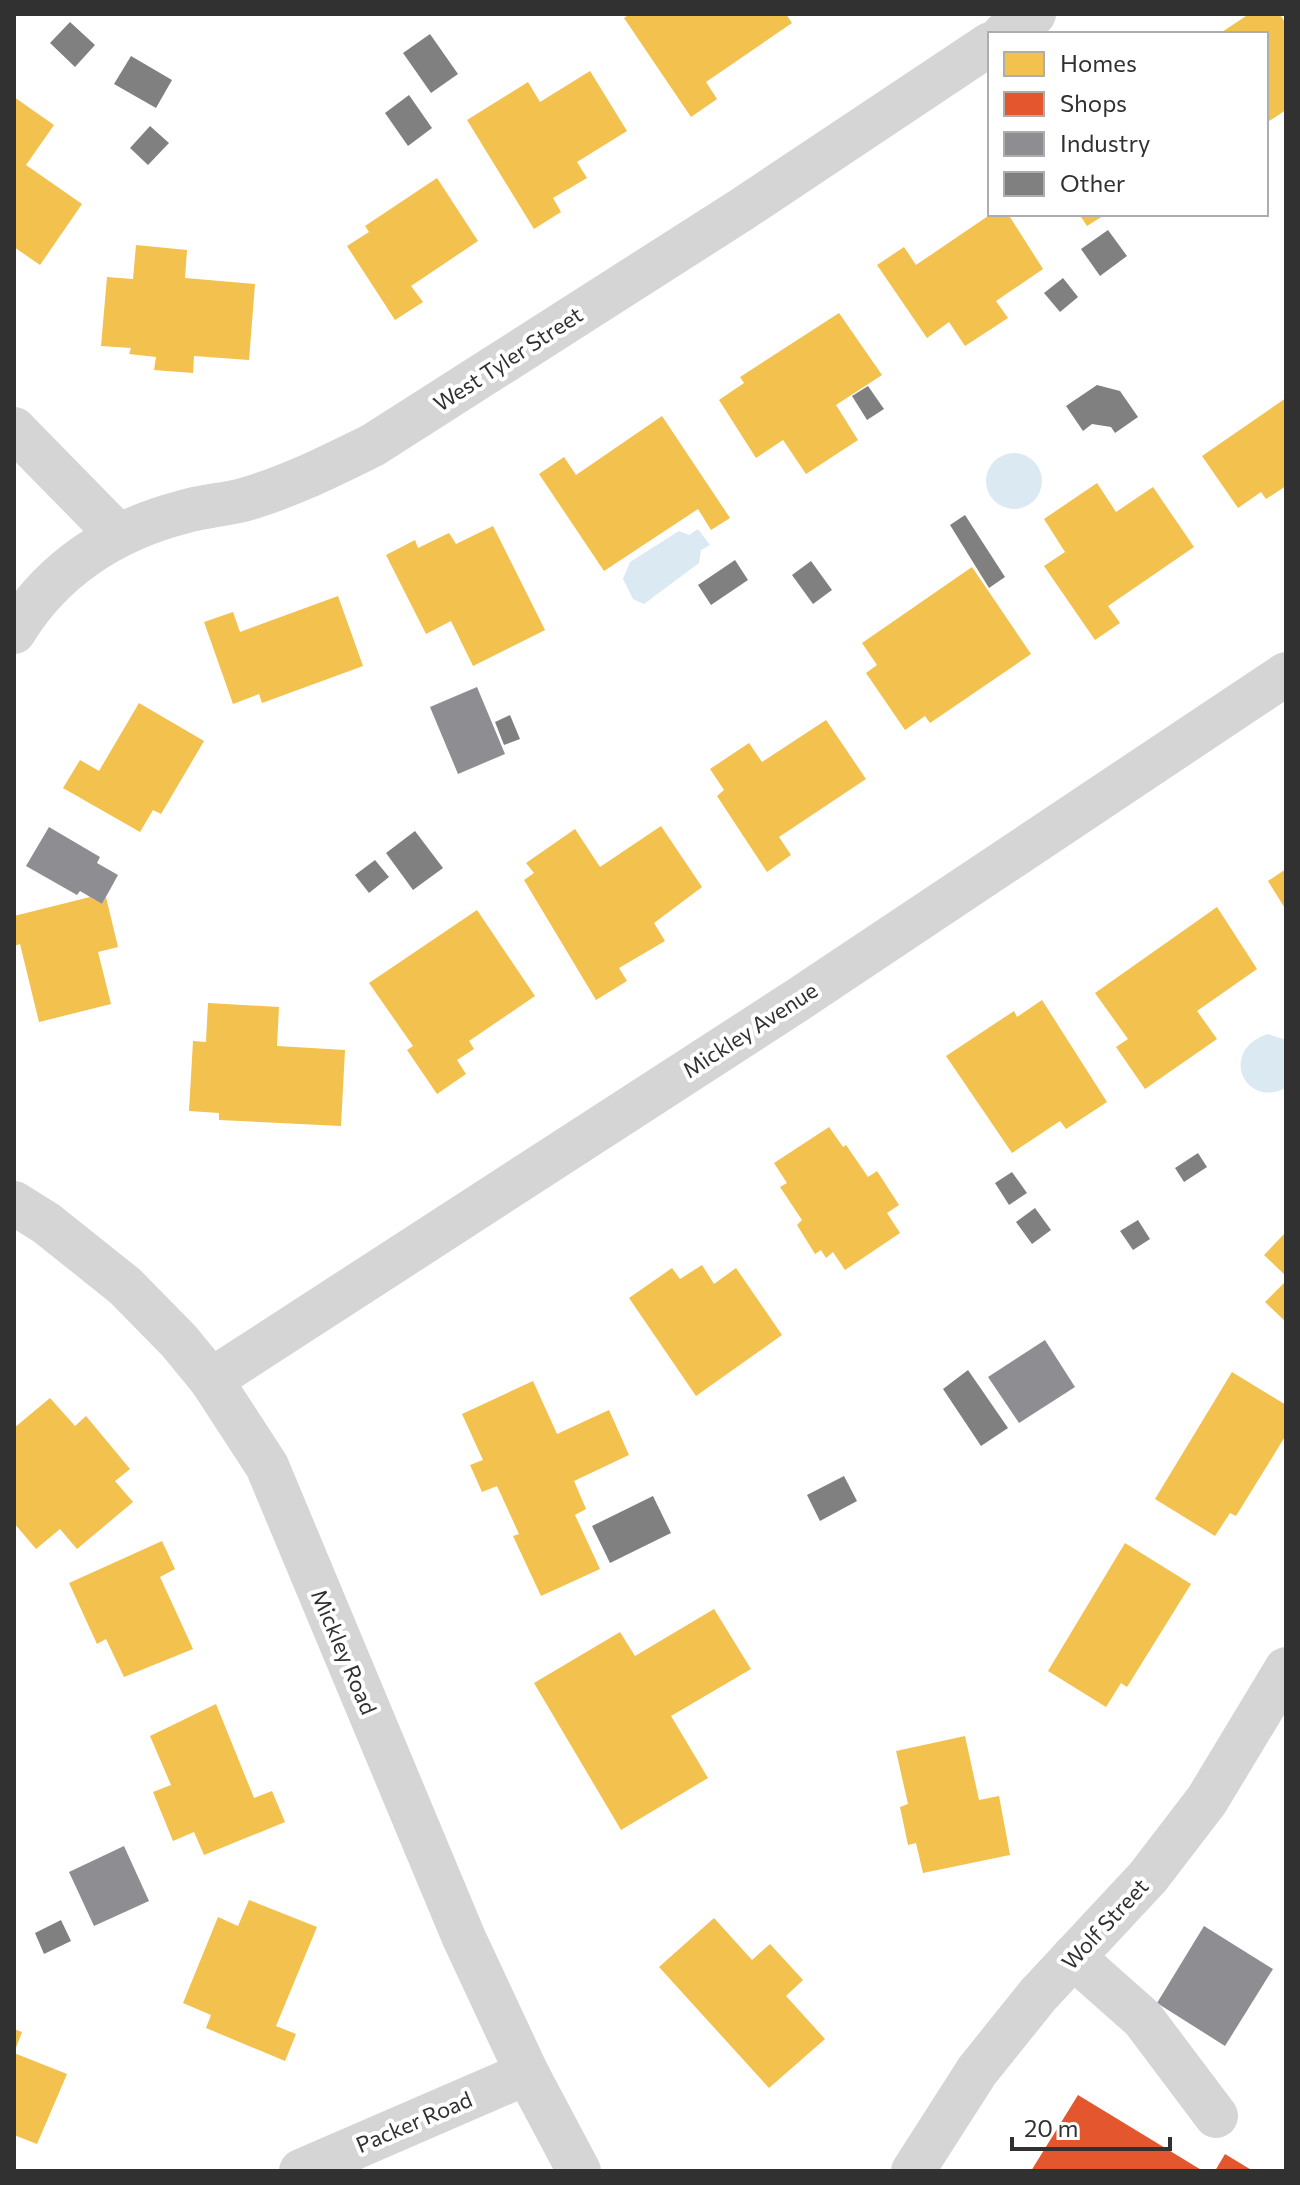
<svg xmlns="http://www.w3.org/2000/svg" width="1300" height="2185" font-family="Commissioner,sans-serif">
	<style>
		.water { fill: #dbe9f2 }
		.homes { fill: #f2c14e }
		.shops { fill: #e4572e }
		.industry { fill: #8d8d92 }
		.building { fill: #808080 }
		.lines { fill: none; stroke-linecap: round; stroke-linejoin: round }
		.minor { stroke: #d5d5d5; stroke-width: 44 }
		.labels { text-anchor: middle; stroke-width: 8; stroke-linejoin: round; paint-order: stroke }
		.street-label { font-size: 22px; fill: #313131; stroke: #fff }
	</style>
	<rect width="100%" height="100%" fill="#fff"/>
	<g class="water">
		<circle cx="1014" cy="481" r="28"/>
		<polygon points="698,529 710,545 701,550 699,563 644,604 633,599 623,579 630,562 679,531 689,535"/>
		<path d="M 1268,1034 L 1286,1040 L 1286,1088 C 1244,1109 1218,1050 1268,1034 Z"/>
	</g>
	<g class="homes">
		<polygon points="630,14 786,14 792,23 706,82 717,99 691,117 624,18"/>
		<polygon points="1249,14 1280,14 1284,21 1286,19 1286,110 1266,123 1266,34 1223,34 1222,32"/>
		<polygon points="590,71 627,131 577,162 587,178 553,198 561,212 534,229 467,120 528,82 540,102"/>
		<polygon points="14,97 54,125 26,165 82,204 40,265 14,247"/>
		<polygon points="437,178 478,241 411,286 423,302 395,320 347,246 369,232 365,226"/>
		<polygon points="991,214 1008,214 1043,269 996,301 1008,318 965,346 949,322 927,338 877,265 904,247 916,265"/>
		<polygon points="1079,214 1106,214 1087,226"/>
		<polygon points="136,245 187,250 185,278 255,284 249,360 194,356 193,373 154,370 156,357 129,354 131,348 101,346 107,277 133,279"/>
		<polygon points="839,313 882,375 836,405 858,440 806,474 783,440 756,458 719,400 744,383 740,377"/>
		<polygon points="1286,398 1286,486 1266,499 1261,492 1238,508 1202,456"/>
		<polygon points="662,416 730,518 711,530 698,509 604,571 539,474 564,457 576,475"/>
		<polygon points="1097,483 1116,512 1153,487 1194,547 1108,606 1120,623 1095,640 1044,566 1065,552 1044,519"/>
		<polygon points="493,526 545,630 473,666 451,621 426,634 386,555 415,540 418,548 449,533 456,544"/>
		<polygon points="972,567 1031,654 930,723 925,716 905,730 866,673 877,665 862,643"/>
		<polygon points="338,596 363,666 262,703 259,694 233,704 204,622 233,612 240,632"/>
		<polygon points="139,703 204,741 161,814 153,810 140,832 63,788 80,760 99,771"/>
		<polygon points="826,720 866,779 779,837 791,855 767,872 717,796 724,790 710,769 749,743 762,762"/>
		<polygon points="661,826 702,887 654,923 665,941 619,968 627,981 596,1000 524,880 534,873 526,863 575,829 600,867"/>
		<polygon points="1286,869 1286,910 1268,881"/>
		<polygon points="90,897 102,904 106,897 118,947 98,952 111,1004 39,1022 20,944 14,946 14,916"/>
		<polygon points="1217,907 1257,969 1197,1011 1217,1039 1145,1089 1116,1047 1128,1039 1095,993"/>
		<polygon points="477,910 535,996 469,1041 474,1049 457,1060 466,1074 437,1094 407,1050 413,1046 369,983"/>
		<polygon points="1042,1000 1107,1102 1066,1129 1060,1121 1012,1153 946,1056 1014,1011 1017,1017"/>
		<polygon points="208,1003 279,1007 277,1046 345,1050 341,1126 219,1120 219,1113 189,1111 193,1041 206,1042"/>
		<polygon points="829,1127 843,1147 846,1145 868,1177 877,1171 899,1205 887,1213 900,1233 845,1270 833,1252 826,1258 821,1250 815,1254 797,1225 802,1220 780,1187 787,1183 774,1163"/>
		<polygon points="1286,1232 1286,1276 1264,1255"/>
		<polygon points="702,1265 714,1284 736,1268 782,1335 696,1396 629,1298 672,1268 680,1279"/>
		<polygon points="1286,1281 1286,1322 1265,1302"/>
		<polygon points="1232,1372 1286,1405 1286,1435 1236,1516 1230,1513 1215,1536 1155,1499"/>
		<polygon points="533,1381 557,1434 609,1410 629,1455 574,1481 586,1509 575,1515 600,1569 541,1596 513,1536 519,1534 497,1486 482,1492 470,1465 483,1460 462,1414"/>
		<polygon points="50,1398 75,1426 86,1416 130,1469 115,1481 133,1502 77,1549 60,1529 36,1549 14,1523 14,1428"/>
		<polygon points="162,1541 175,1569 160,1577 193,1649 124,1677 106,1639 97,1644 69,1583"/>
		<polygon points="1125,1543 1191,1584 1127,1687 1121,1683 1106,1707 1048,1671"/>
		<polygon points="714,1609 751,1669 671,1716 708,1778 621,1830 534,1683 620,1632 635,1656"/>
		<polygon points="216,1704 254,1798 272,1791 285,1822 204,1855 194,1832 173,1841 153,1792 171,1785 150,1736"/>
		<polygon points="965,1736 979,1800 999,1796 1010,1855 923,1873 916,1843 908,1845 900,1807 908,1804 896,1751"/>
		<polygon points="249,1900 317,1927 276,2026 296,2034 285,2061 206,2028 211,2015 183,2003 218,1917 238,1926"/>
		<polygon points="714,1918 752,1960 770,1944 803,1980 786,1996 825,2039 769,2088 659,1967"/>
		<polygon points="14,2029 22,2032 14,2053 67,2074 37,2144 14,2135"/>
	</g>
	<g class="shops">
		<polygon points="1078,2095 1203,2171 1031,2171"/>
		<polygon points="1225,2154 1253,2171 1215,2171"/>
	</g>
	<g class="industry">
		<polygon points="477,687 505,754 458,774 430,707"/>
		<polygon points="49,827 100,857 97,863 118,875 102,904 80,891 77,895 26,866"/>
		<polygon points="1045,1340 1075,1387 1019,1423 988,1377"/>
		<polygon points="124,1846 149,1901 94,1926 69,1872"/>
		<polygon points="1204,1926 1273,1969 1225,2046 1157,2003"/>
	</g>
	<g class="building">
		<polygon points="70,22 95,45 75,67 50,43"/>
		<polygon points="430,34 458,74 431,93 403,53"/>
		<polygon points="131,56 172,80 156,108 114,84"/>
		<polygon points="409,95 432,128 408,146 385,113"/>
		<polygon points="150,126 169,143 148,165 130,148"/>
		<polygon points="1108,230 1127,256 1100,276 1081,249"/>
		<polygon points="1063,278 1078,297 1060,312 1044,293"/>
		<polygon points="1097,385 1120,391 1138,417 1115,433 1111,427 1092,424 1083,431 1066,406"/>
		<polygon points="868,386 884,409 867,420 852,396"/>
		<polygon points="965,515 1005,577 989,588 950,525"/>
		<polygon points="735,560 748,580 711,605 698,585"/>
		<polygon points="811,561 832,590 813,604 792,575"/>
		<polygon points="510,715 520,739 504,745 495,722"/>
		<polygon points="415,831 443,868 413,890 386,853"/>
		<polygon points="375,860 389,877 369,893 355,875"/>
		<polygon points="1198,1153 1207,1167 1184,1182 1175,1168"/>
		<polygon points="1012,1172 1027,1193 1009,1205 995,1183"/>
		<polygon points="1035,1208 1051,1230 1032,1244 1016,1222"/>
		<polygon points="1138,1220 1150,1239 1133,1250 1120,1231"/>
		<polygon points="968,1370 1008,1428 981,1446 943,1389"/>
		<polygon points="844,1476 857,1501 820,1521 807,1495"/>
		<polygon points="653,1496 671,1533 610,1563 592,1526"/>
		<polygon points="61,1920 71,1941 44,1954 35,1933"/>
	</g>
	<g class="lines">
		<g class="minor">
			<polyline points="1004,34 1034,14"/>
			<polyline points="14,429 117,534"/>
			<path d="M 14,632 C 52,569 113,530 183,512 C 203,506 223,505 243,500 C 289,487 330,466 373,445 L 741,210 L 990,44"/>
			<polyline points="14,1203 46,1223 125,1286 179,1341 211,1380 267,1466 464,1938 527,2073 579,2171"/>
			<polyline points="211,1380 796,1001 1286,674"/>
			<polyline points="1073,1957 1143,2019 1216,2116"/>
			<polyline points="301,2171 527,2073"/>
			<polyline points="913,2171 977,2071 1038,1995 1148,1877 1207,1800 1286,1669"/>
		</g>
	</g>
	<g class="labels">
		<g class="street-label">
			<text transform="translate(508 359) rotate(-33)" y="8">West Tyler Street</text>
			<text transform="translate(750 1030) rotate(-33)" y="8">Mickley Avenue</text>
			<text transform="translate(344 1652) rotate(67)" y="8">Mickley Road</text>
			<text transform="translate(1105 1924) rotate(-47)" y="8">Wolf Street</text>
			<text transform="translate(414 2122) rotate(-23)" y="8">Packer Road</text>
		</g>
	</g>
	<rect width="1300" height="2185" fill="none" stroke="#313131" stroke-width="32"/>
	<rect x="988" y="32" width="280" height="184" fill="#ffffff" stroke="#adadad" stroke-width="2"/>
	<rect x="1004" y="52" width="40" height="24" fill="#f2c14e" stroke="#adadad" stroke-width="2"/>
	<text x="1060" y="72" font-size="24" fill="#313131">Homes</text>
	<rect x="1004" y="92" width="40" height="24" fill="#e4572e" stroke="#adadad" stroke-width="2"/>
	<text x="1060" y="112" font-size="24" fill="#313131">Shops</text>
	<rect x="1004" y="132" width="40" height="24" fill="#8d8d92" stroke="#adadad" stroke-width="2"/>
	<text x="1060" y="152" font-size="24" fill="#313131">Industry</text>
	<rect x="1004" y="172" width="40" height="24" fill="#808080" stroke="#adadad" stroke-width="2"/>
	<text x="1060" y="192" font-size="24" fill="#313131">Other</text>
	<path d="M1012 2137v12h158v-12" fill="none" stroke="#313131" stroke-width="4"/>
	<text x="1024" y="2137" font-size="24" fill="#313131" stroke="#ffffff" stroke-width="6" paint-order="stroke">20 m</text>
</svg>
